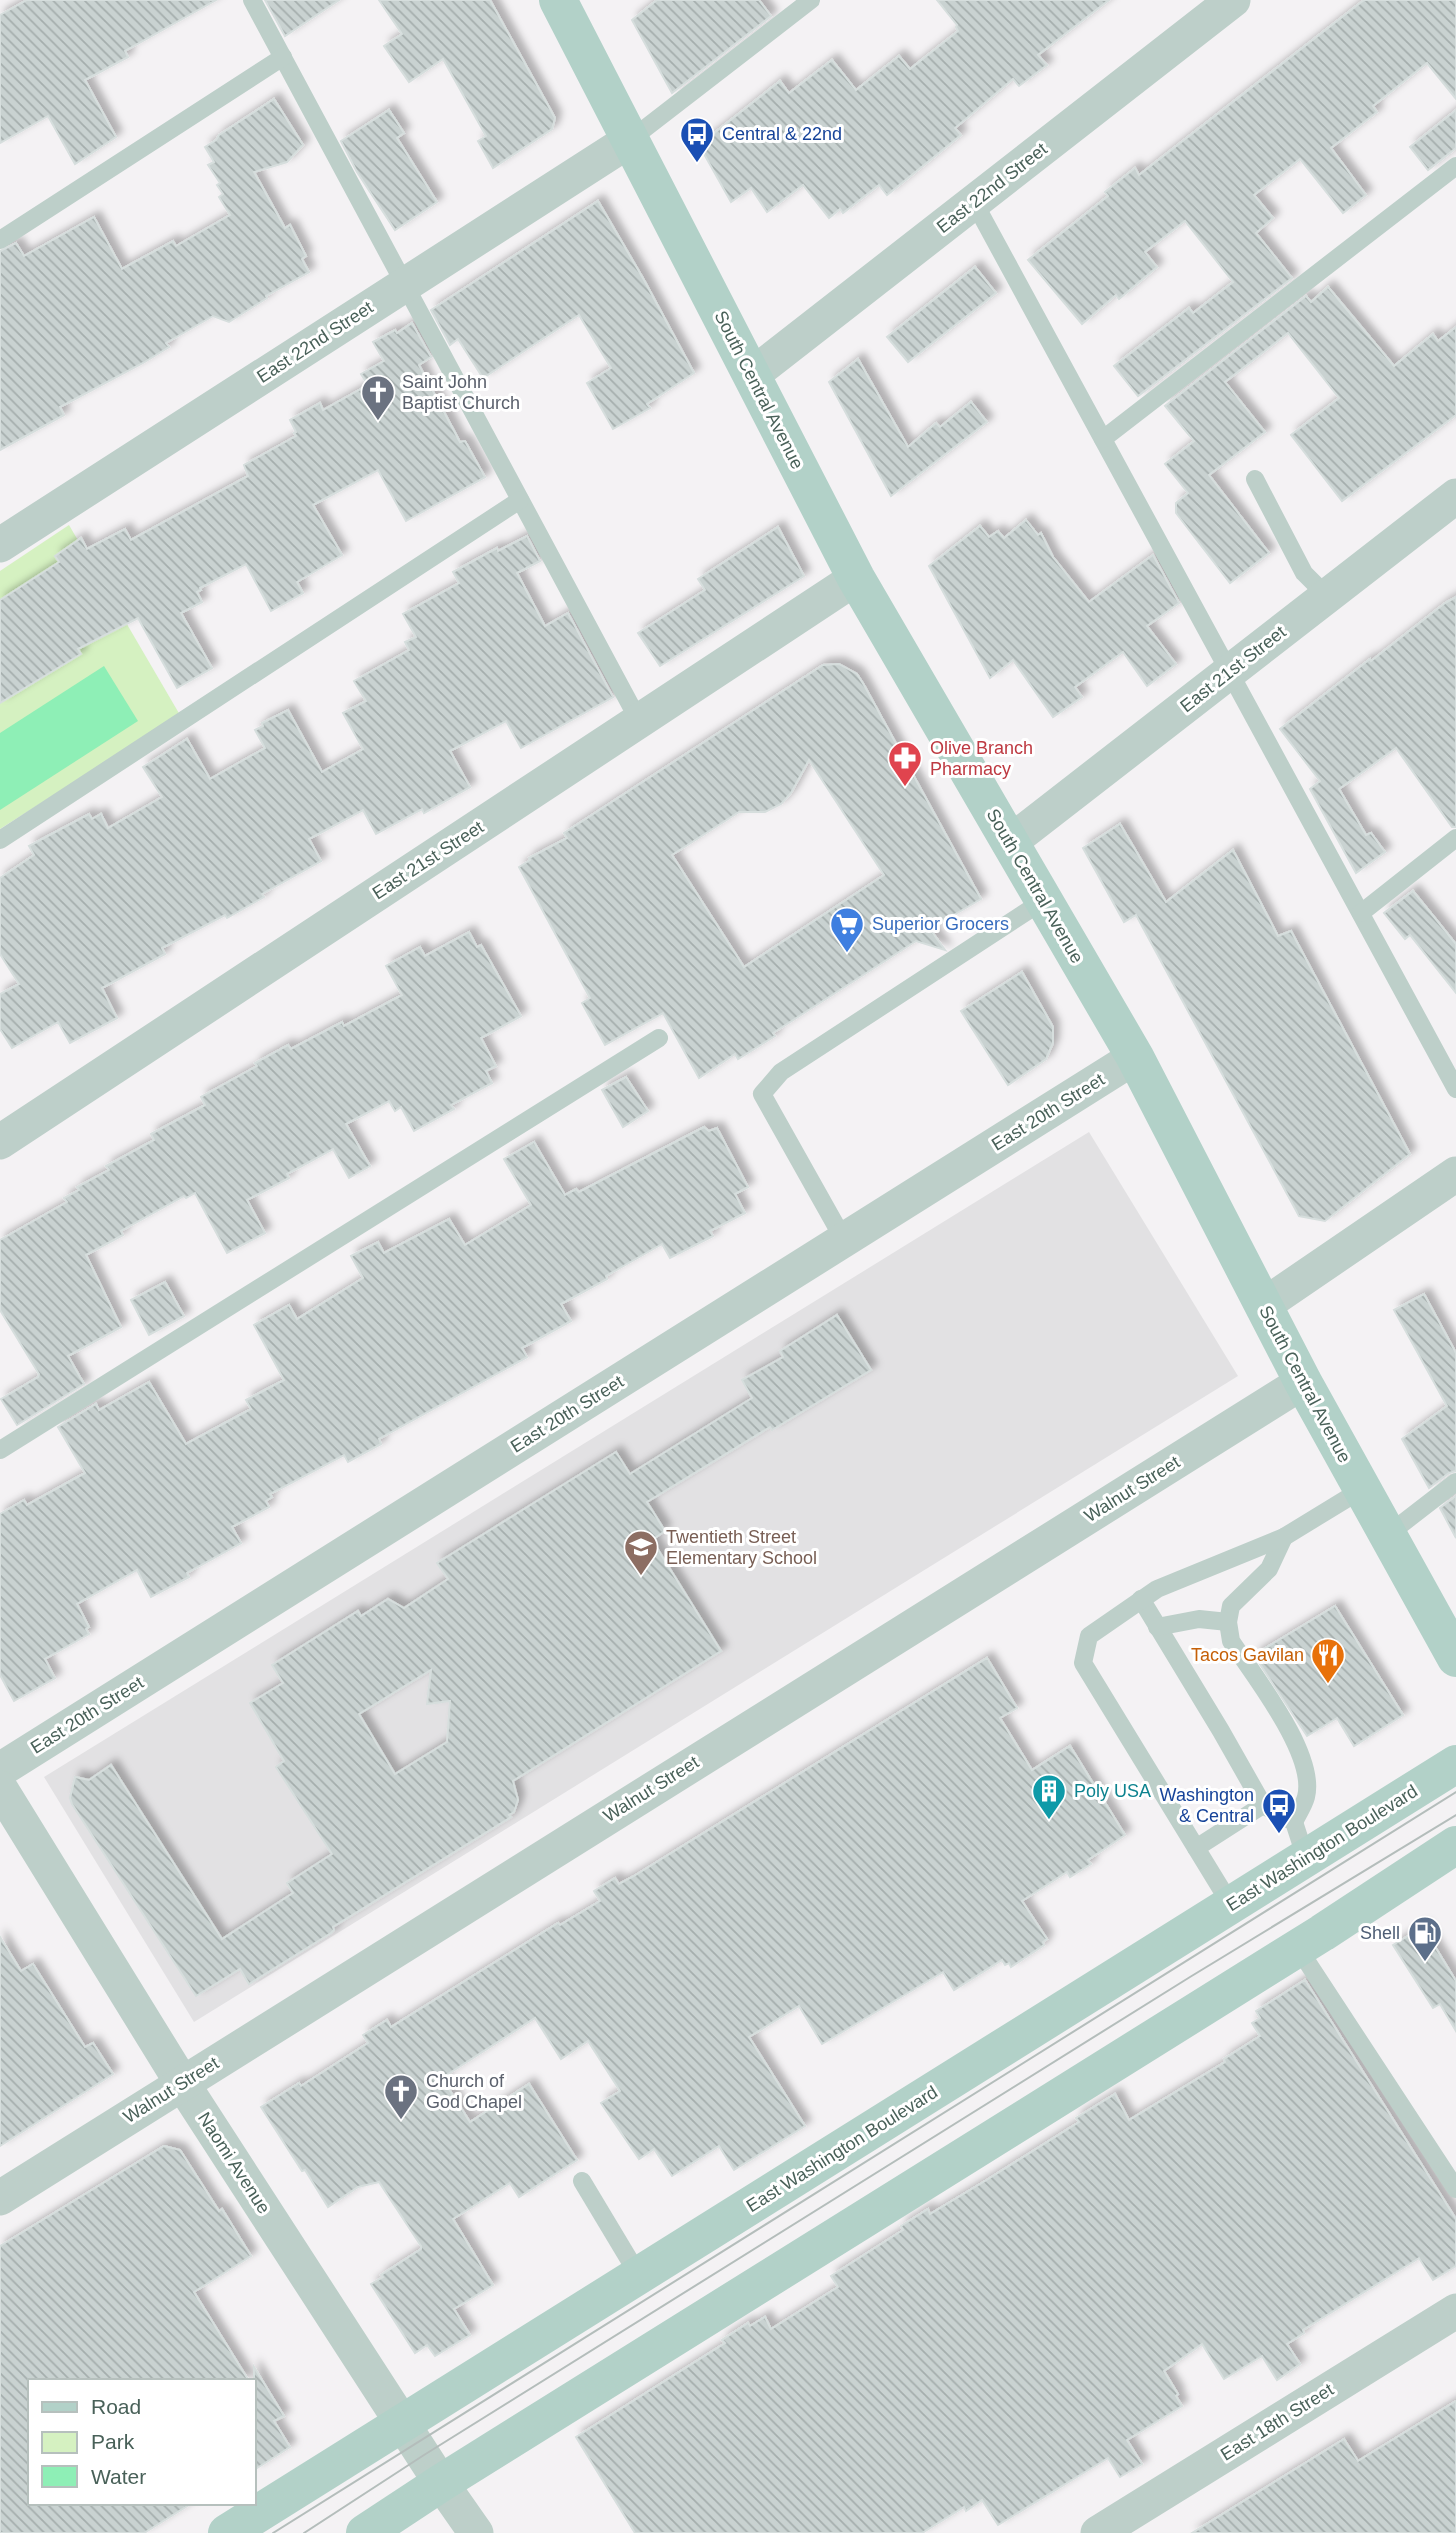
<svg xmlns="http://www.w3.org/2000/svg" width="1456" height="2533" font-family="Arial,sans-serif">
	<style>
		.education { fill: #e2e1e3 }
		.park { fill: #d5f1c1 }
		.water { fill: #8eefb6 }
		.building { fill: url(#building-back-hatch); stroke: #d6dedd; stroke-width: 2; fill-rule: evenodd; filter: url(#shadow) }
		.lines { fill: none; stroke-linecap: round; stroke-linejoin: round }
		.service { stroke: #bdcfc9; stroke-width: 18 }
		.minor { stroke: #bdcfc9; stroke-width: 35 }
		.primary { stroke: #b2d1c8; stroke-width: 38 }
		.tram { stroke: #b4bdbb; stroke-width: 2 }
		.labels { text-anchor: middle; stroke-width: 6; stroke-linejoin: round; paint-order: stroke }
		.transit-label { font-size: 18px; fill: #164399; stroke: #fff; text-anchor: start }
		.street-label { font-size: 18px; fill: #496159; stroke: #fff }
		.worship-label { font-size: 18px; fill: #5b616d; stroke: #fff; text-anchor: start }
		.health-label { font-size: 18px; fill: #be3a42; stroke: #fff; text-anchor: start }
		.shop-label { font-size: 18px; fill: #366cbe; stroke: #fff; text-anchor: start }
		.education-label { font-size: 18px; fill: #785e54; stroke: #fff; text-anchor: start }
		.food-label { font-size: 18px; fill: #c56008; stroke: #fff; text-anchor: end }
		.culture-label { font-size: 18px; fill: #0d838f; stroke: #fff; text-anchor: start }
		.service-label { font-size: 18px; fill: #4e5e75; stroke: #fff; text-anchor: end }
	</style>
	<defs>
		<pattern id="building-back-hatch" width="6" height="6" patternUnits="userSpaceOnUse" patternTransform="scale(1.75)"><rect width="6" height="6" fill="#c9d2d1"/><path d="M-1 5l2 2M0 0l6 6M5-1l2 2" fill="none" stroke="#a5aead"/></pattern>
		<filter id="shadow"><feDropShadow dx="6" dy="-6" stdDeviation="3.5" flood-color="#0004"/></filter>
	</defs>
	<rect width="100%" height="100%" fill="#f4f2f4"/>
	<polygon class="education" points="1089,1132 1238,1376 194,2022 44,1777"/>
	<polygon class="park" points="69,525 180,715 0,829 0,571"/>
	<polygon class="water" points="104,666 138,721 0,810 0,733"/>
	<g class="building">
		<polygon points="27,0 216,0 125,51 128,57 85,80 116,137 75,164 48,116 0,143 0,15"/>
		<polygon points="265,0 339,0 285,36"/>
		<polygon points="379,0 490,0 555,118 552,129 493,168 478,141 486,136 443,59 409,82 384,46 402,34"/>
		<polygon points="657,0 759,0 771,16 672,93 632,20"/>
		<polygon points="937,0 1109,0 1038,55 1047,65 1019,86 1013,79 955,128 961,135 887,195 879,185 843,213 840,209 829,218 803,185 767,212 751,188 731,202 699,145 780,81 789,93 832,60 856,90 899,56 910,69 958,31 956,27 957,25"/>
		<polygon points="1364,0 1456,0 1456,99 1427,63 1373,106 1377,112 1331,148 1366,195 1343,213 1300,159 1254,195 1273,218 1256,233 1292,278 1138,396 1114,366 1189,308 1193,313 1233,282 1185,221 1145,252 1157,267 1119,299 1116,295 1082,324 1028,260 1108,196 1105,192 1135,168 1139,175"/>
		<polygon points="274,99 303,145 287,162 254,172 285,228 290,225 306,256 302,259 309,272 266,296 267,298 229,322 213,316 166,343 169,347 143,363 60,407 64,415 0,450 0,251 16,243 24,256 94,217 122,269 173,241 176,246 230,215 219,197 223,194 217,185 220,183 208,165 214,162 205,147 216,140 219,135"/>
		<polygon points="389,110 404,133 397,138 437,202 395,230 357,172 341,141"/>
		<polygon points="1456,110 1456,148 1428,170 1410,147"/>
		<polygon points="598,201 644,280 694,373 647,404 650,408 613,429 587,383 611,368 579,315 483,378 458,339 450,345 431,310"/>
		<polygon points="975,267 996,293 908,362 887,337"/>
		<polygon points="1328,287 1394,366 1433,334 1438,341 1456,327 1456,415 1342,501 1291,435 1339,398 1288,333 1225,382 1265,432 1209,475 1269,553 1230,583 1176,513 1176,503 1188,493 1165,464 1194,441 1165,406 1306,296 1311,302"/>
		<polygon points="412,323 431,357 419,365 460,442 465,441 485,477 406,521 378,470 313,505 342,555 297,582 303,593 271,611 246,564 200,588 201,590 197,592 202,602 181,613 212,668 177,688 138,618 78,649 81,654 0,703 0,600 59,562 55,556 81,538 87,549 125,529 131,540 248,476 244,465 296,436 294,433 296,432 290,420 320,403 323,410 368,385 361,374 384,361 373,342 395,330 397,333"/>
		<polygon points="858,359 908,447 936,423 940,427 971,402 987,422 891,496 829,382"/>
		<polygon points="1026,520 1038,535 1041,533 1053,557 1089,602 1153,555 1179,603 1147,626 1176,664 1147,686 1123,652 1075,687 1082,697 1053,717 1013,660 990,678 929,566 980,526 989,537 998,531 1004,538"/>
		<polygon points="778,527 804,576 660,666 638,633 705,590 698,579"/>
		<polygon points="527,536 540,561 517,573 545,626 568,613 613,697 521,748 506,721 450,751 470,787 424,813 422,809 376,834 363,810 309,839 321,861 262,894 264,897 227,918 225,915 162,948 165,954 102,988 117,1018 70,1043 58,1022 12,1048 0,1029 0,994 19,984 0,954 0,878 34,855 29,846 89,814 92,819 101,814 108,828 162,797 143,767 187,739 210,779 265,748 255,730 263,726 262,723 288,710 322,772 363,749 343,713 366,701 354,681 409,650 405,642 416,637 403,614 459,583 453,572 497,548 498,551"/>
		<polygon points="1456,597 1456,827 1452,827 1396,748 1339,789 1366,835 1371,833 1385,852 1356,873 1310,789 1320,781 1280,729 1370,659 1371,661 1445,603"/>
		<path d="M 839,664 L 857,674 L 864,685 L 981,899 L 930,929 L 945,950 L 916,941 L 773,1033 L 775,1036 L 738,1059 L 735,1054 L 699,1078 L 663,1013 L 605,1045 L 582,1003 L 590,998 L 519,867 L 530,860 L 529,858 L 567,838 L 564,833 L 823,665 ZM 809,760 L 884,875 L 744,967 L 672,855 L 739,812 L 765,812 L 781,804 L 791,793 Z"/>
		<polygon points="1120,824 1166,902 1233,850 1278,936 1291,931 1410,1154 1325,1221 1299,1216 1136,915 1124,922 1083,848"/>
		<polygon points="1413,891 1456,944 1456,993 1410,935 1405,939 1384,913"/>
		<polygon points="469,932 477,947 481,945 521,1016 481,1038 496,1066 486,1071 492,1083 451,1105 454,1109 414,1131 401,1107 395,1111 389,1101 346,1124 370,1166 349,1178 333,1149 287,1174 289,1178 247,1200 265,1233 227,1253 195,1193 186,1198 184,1196 121,1231 123,1235 86,1255 121,1327 68,1356 84,1384 17,1425 1,1399 38,1377 39,1374 0,1310 0,1240 67,1202 64,1198 79,1190 77,1187 109,1170 106,1166 154,1140 151,1134 205,1105 201,1097 257,1066 255,1063 288,1045 291,1049 342,1022 344,1026 402,995 386,966 420,947 425,956"/>
		<polygon points="1022,972 1053,1027 1053,1043 1046,1059 1008,1085 961,1011"/>
		<polygon points="626,1077 648,1111 623,1127 602,1090"/>
		<polygon points="704,1127 709,1131 717,1128 748,1187 735,1194 745,1213 710,1231 713,1236 670,1258 662,1244 606,1276 607,1279 561,1304 571,1321 522,1348 527,1357 379,1439 381,1444 348,1462 344,1455 270,1494 272,1497 266,1501 269,1507 232,1527 241,1543 187,1573 189,1577 151,1597 137,1570 77,1604 89,1627 86,1629 89,1634 45,1659 55,1678 14,1701 0,1675 0,1514 24,1500 27,1505 85,1473 58,1427 96,1404 99,1410 149,1382 186,1444 251,1409 246,1400 284,1380 254,1325 289,1305 297,1319 363,1278 351,1256 378,1242 384,1253 449,1219 465,1245 531,1205 504,1159 534,1142 565,1195 576,1189 579,1192"/>
		<polygon points="165,1282 184,1316 149,1335 131,1300"/>
		<polygon points="1424,1294 1456,1353 1456,1471 1449,1473 1429,1488 1402,1439 1447,1406 1394,1310"/>
		<path d="M 837,1315 L 871,1370 L 772,1430 L 770,1427 L 647,1502 L 665,1531 L 652,1540 L 721,1651 L 513,1781 L 518,1800 L 514,1812 L 509,1815 L 511,1817 L 333,1927 L 334,1930 L 331,1933 L 249,1984 L 240,1969 L 196,1996 L 72,1804 L 70,1798 L 75,1777 L 89,1780 L 111,1765 L 222,1939 L 293,1893 L 287,1883 L 332,1854 L 276,1767 L 284,1761 L 250,1703 L 283,1683 L 272,1665 L 358,1611 L 361,1616 L 388,1599 L 404,1608 L 448,1579 L 437,1563 L 616,1452 L 630,1474 L 752,1398 L 742,1380 L 783,1357 L 780,1351 ZM 431,1670 L 427,1704 L 450,1701 L 447,1742 L 395,1774 L 359,1714 Z"/>
		<polygon points="1456,1496 1456,1538 1440,1508"/>
		<polygon points="1335,1606 1403,1715 1354,1746 1337,1718 1307,1736 1254,1655"/>
		<polygon points="987,1658 1017,1708 1000,1718 1032,1770 1070,1746 1125,1835 1088,1860 1091,1864 1070,1877 1067,1872 1022,1901 1047,1939 1043,1942 1044,1945 1011,1967 1009,1963 1005,1965 1002,1960 954,1990 943,1972 822,2044 799,2006 749,2037 805,2126 734,2170 719,2146 672,2176 654,2149 639,2159 601,2103 620,2091 588,2041 561,2059 535,2018 442,2078 470,2122 529,2084 577,2160 519,2197 510,2183 453,2219 493,2285 454,2309 470,2335 435,2356 427,2345 415,2353 371,2284 383,2277 381,2275 421,2249 421,2246 379,2182 358,2187 328,2207 305,2170 302,2171 261,2107 299,2083 301,2086 368,2043 363,2035 387,2020 391,2027 558,1923 560,1925 600,1901 594,1891 615,1878 619,1884 634,1876"/>
		<polygon points="1423,1927 1456,1981 1456,2031 1440,2004 1433,2008 1393,1945"/>
		<polygon points="0,1937 21,1971 33,1964 85,2047 93,2043 113,2074 0,2146"/>
		<polygon points="1305,1980 1456,2219 1456,2266 1433,2280 1419,2258 1303,2330 1304,2333 1287,2344 1300,2364 1277,2380 1262,2356 1224,2379 1202,2344 1164,2371 1178,2394 1176,2396 1182,2406 1127,2440 1142,2464 1120,2477 1108,2458 998,2525 982,2500 966,2511 964,2507 922,2533 635,2533 576,2437 725,2343 722,2340 748,2323 750,2326 765,2317 771,2329 838,2287 831,2276 903,2230 901,2226 928,2209 930,2214 985,2181 1079,2122 1076,2118 1115,2094 1129,2120 1225,2062 1224,2059 1260,2036 1252,2023 1260,2018 1256,2011"/>
		<polygon points="164,2146 180,2150 219,2211 222,2209 251,2256 194,2292 249,2381 30,2381 30,2503 192,2503 144,2533 0,2533 0,2246"/>
		<polygon points="254,2367 284,2416 274,2421 290,2447 254,2470"/>
		<polygon points="1456,2401 1456,2533 1192,2533 1344,2439 1358,2461"/>
	</g>
	<g class="lines">
		<g class="service">
			<polyline points="252,0 639,721"/>
			<polyline points="630,140 811,0"/>
			<polyline points="974,202 1456,1089"/>
			<polyline points="0,240 283,57"/>
			<polyline points="1103,439 1456,166"/>
			<polyline points="1255,479 1304,573 1327,596"/>
			<polyline points="0,840 520,500"/>
			<polyline points="1361,913 1456,838"/>
			<polyline points="844,1240 762,1094 781,1072 1043,901"/>
			<polyline points="0,1450 659,1038"/>
			<polyline points="1386,1536 1456,1482"/>
			<path d="M 1284,1537 L 1269,1569 L 1231,1606 L 1228,1622 L 1231,1641 C 1254,1676 1317,1755 1306,1797 C 1304,1805 1298,1814 1294,1822"/>
			<polyline points="1141,1599 1221,1731 1263,1805 1294,1822 1306,1859"/>
			<polyline points="1157,1627 1199,1619 1228,1622"/>
			<polyline points="1196,1848 1263,1805"/>
			<polyline points="1231,1905 1083,1663 1089,1636 1157,1589 1284,1537 1361,1490"/>
			<polyline points="1298,1948 1456,2189"/>
			<polyline points="582,2181 639,2276"/>
		</g>
		<g class="minor">
			<polyline points="752,375 1233,0"/>
			<polyline points="0,545 630,140"/>
			<polyline points="1009,843 1456,496"/>
			<polyline points="0,1142 856,578"/>
			<polyline points="1264,1305 1456,1174"/>
			<polyline points="0,1770 1135,1057"/>
			<polyline points="0,1788 182,2083 441,2483 476,2533"/>
			<polyline points="0,2198 1303,1382"/>
			<polyline points="1098,2533 1456,2311"/>
		</g>
		<g class="primary">
			<polyline points="558,0 856,578 1135,1057 1303,1382 1456,1658"/>
			<polyline points="227,2533 1456,1764"/>
			<polyline points="365,2533 441,2483 1322,1933 1456,1845"/>
		</g>
		<g class="tram">
			<polyline points="273,2533 1456,1792"/>
			<polyline points="304,2533 424,2455 1190,1977 1456,1815"/>
		</g>
	</g>
	<defs>
		<g id="bus-pin" transform="scale(1.75)"><path d="M0 17L-7.5 6A9.5 9.5 0 1 1 7.5 6Z" fill="#1a4fb4" stroke="#fff"/><path d="M-5-6H5V4H4V6H2V4H-2V6H-4V4H-5ZM-3.5-4V0h7V-4ZM-3.5 1.2v1.5H-2V1.2ZM2 1.2v1.5H3.5V1.2Z" fill="#fff"/></g>
		<g id="church-pin" transform="scale(1.75)"><path d="M0 17L-7.5 6A9.5 9.5 0 1 1 7.5 6Z" fill="#6b7280" stroke="#fff"/><path d="M-1.2-6h2.4v3.5h3.3v2.4h-3.3V6h-2.4V-.1h-3.3v-2.4h3.3Z" fill="#fff"/></g>
		<g id="pharmacy-pin" transform="scale(1.75)"><path d="M0 17L-7.5 6A9.5 9.5 0 1 1 7.5 6Z" fill="#e0444e" stroke="#fff"/><path d="M-2-6h4v4h4v4h-4v4h-4v-4h-4v-4h4Z" fill="#fff"/></g>
		<g id="supermarket-pin" transform="scale(1.75)"><path d="M0 17L-7.5 6A9.5 9.5 0 1 1 7.5 6Z" fill="#3f7fe0" stroke="#fff"/><path d="M-6-5.5h2.5l.6 2H6L4.5 2H-2.5L-4.4-4H-6ZM-1.5 3.2a1.3 1.3 0 1 0 .1 0ZM3 3.2a1.3 1.3 0 1 0 .1 0Z" fill="#fff"/></g>
		<g id="school-pin" transform="scale(1.75)"><path d="M0 17L-7.5 6A9.5 9.5 0 1 1 7.5 6Z" fill="#8d6e63" stroke="#fff"/><path d="M0-5L7-2L0 1L-7-2ZM-4 1L0 2.5L4 1V4Q0 6-4 4Z" fill="#fff"/></g>
		<g id="restaurant-pin" transform="scale(1.75)"><path d="M0 17L-7.5 6A9.5 9.5 0 1 1 7.5 6Z" fill="#e8710a" stroke="#fff"/><path d="M-5-6h1v4h1v-4h1v4h1v-4h1v5L-1.5 .5V6h-2V.5L-5-1ZM5-6V6H3V1.5H1.5Q1.5-4 5-6Z" fill="#fff"/></g>
		<g id="building-pin" transform="scale(1.75)"><path d="M0 17L-7.5 6A9.5 9.5 0 1 1 7.5 6Z" fill="#0f9aa8" stroke="#fff"/><path d="M-4-6H4V6H1V3H-1V6H-4ZM-2.5-4.3h1.7v1.8h-1.7ZM.8-4.3h1.7v1.8H.8ZM-2.5-1h1.7V.8h-1.7ZM.8-1h1.7V.8H.8Z" fill="#fff"/></g>
		<g id="fuel-pin" transform="scale(1.75)"><path d="M0 17L-7.5 6A9.5 9.5 0 1 1 7.5 6Z" fill="#5c6f8a" stroke="#fff"/><path d="M-5.5-6h7V0h2V4h1.3V-2.5L3-4.5l.8-.8L6-3V5H2.5V1h-1V6h-7ZM-4.2-4.7v3.2H.2V-4.7Z" fill="#fff"/></g>
	</defs>
	<g fill-rule="evenodd">
		<use href="#bus-pin" x="697" y="134"/>
		<use href="#church-pin" x="378" y="392"/>
		<use href="#pharmacy-pin" x="905" y="758"/>
		<use href="#supermarket-pin" x="847" y="924"/>
		<use href="#school-pin" x="641" y="1547"/>
		<use href="#restaurant-pin" x="1328" y="1655"/>
		<use href="#building-pin" x="1049" y="1791"/>
		<use href="#bus-pin" x="1279" y="1805"/>
		<use href="#fuel-pin" x="1425" y="1933"/>
		<use href="#church-pin" x="401" y="2091"/>
	</g>
	<g class="labels">
		<g class="transit-label">
			<text x="722" y="140">Central &amp; 22nd</text>
			<text x="1254" y="1801" text-anchor="end">Washington<tspan x="1254" dy="21">&amp; Central</tspan></text>
		</g>
		<g class="street-label">
			<text transform="translate(992 188) rotate(-38)" y="6">East 22nd Street</text>
			<text transform="translate(315 342) rotate(-33)" y="6">East 22nd Street</text>
			<text transform="translate(759 390) rotate(63)" y="6">South Central Avenue</text>
			<text transform="translate(1233 669) rotate(-38)" y="6">East 21st Street</text>
			<text transform="translate(428 860) rotate(-33)" y="6">East 21st Street</text>
			<text transform="translate(1035 886) rotate(60)" y="6">South Central Avenue</text>
			<text transform="translate(1048 1112) rotate(-32)" y="6">East 20th Street</text>
			<text transform="translate(1305 1384) rotate(62)" y="6">South Central Avenue</text>
			<text transform="translate(567 1414) rotate(-32)" y="6">East 20th Street</text>
			<text transform="translate(1132 1489) rotate(-32)" y="6">Walnut Street</text>
			<text transform="translate(87 1715) rotate(-32)" y="6">East 20th Street</text>
			<text transform="translate(651 1789) rotate(-32)" y="6">Walnut Street</text>
			<text transform="translate(1322 1848) rotate(-32)" y="6">East Washington Boulevard</text>
			<text transform="translate(171 2090) rotate(-32)" y="6">Walnut Street</text>
			<text transform="translate(842 2149) rotate(-32)" y="6">East Washington Boulevard</text>
			<text transform="translate(234 2163) rotate(57)" y="6">Naomi Avenue</text>
			<text transform="translate(1277 2422) rotate(-32)" y="6">East 18th Street</text>
		</g>
		<g class="worship-label">
			<text x="402" y="388">Saint John<tspan x="402" dy="21">Baptist Church</tspan></text>
			<text x="426" y="2087">Church of<tspan x="426" dy="21">God Chapel</tspan></text>
		</g>
		<g class="health-label">
			<text x="930" y="754">Olive Branch<tspan x="930" dy="21">Pharmacy</tspan></text>
		</g>
		<g class="shop-label">
			<text x="872" y="930">Superior Grocers</text>
		</g>
		<g class="education-label">
			<text x="666" y="1543">Twentieth Street<tspan x="666" dy="21">Elementary School</tspan></text>
		</g>
		<g class="food-label">
			<text x="1304" y="1661">Tacos Gavilan</text>
		</g>
		<g class="culture-label">
			<text x="1074" y="1797">Poly USA</text>
		</g>
		<g class="service-label">
			<text x="1400" y="1939">Shell</text>
		</g>
	</g>
	<rect x="28" y="2379" width="228" height="126" fill="#ffffff" stroke="#b6c0bd" stroke-width="2"/>
	<rect x="42" y="2402" width="35" height="10" fill="#b2d1c8" stroke="#b6c0bd" stroke-width="2"/>
	<text x="91" y="2414" font-size="21" fill="#496159">Road</text>
	<rect x="42" y="2432" width="35" height="21" fill="#d5f1c1" stroke="#b6c0bd" stroke-width="2"/>
	<text x="91" y="2449" font-size="21" fill="#496159">Park</text>
	<rect x="42" y="2466" width="35" height="21" fill="#8eefb6" stroke="#b6c0bd" stroke-width="2"/>
	<text x="91" y="2484" font-size="21" fill="#496159">Water</text>
</svg>
